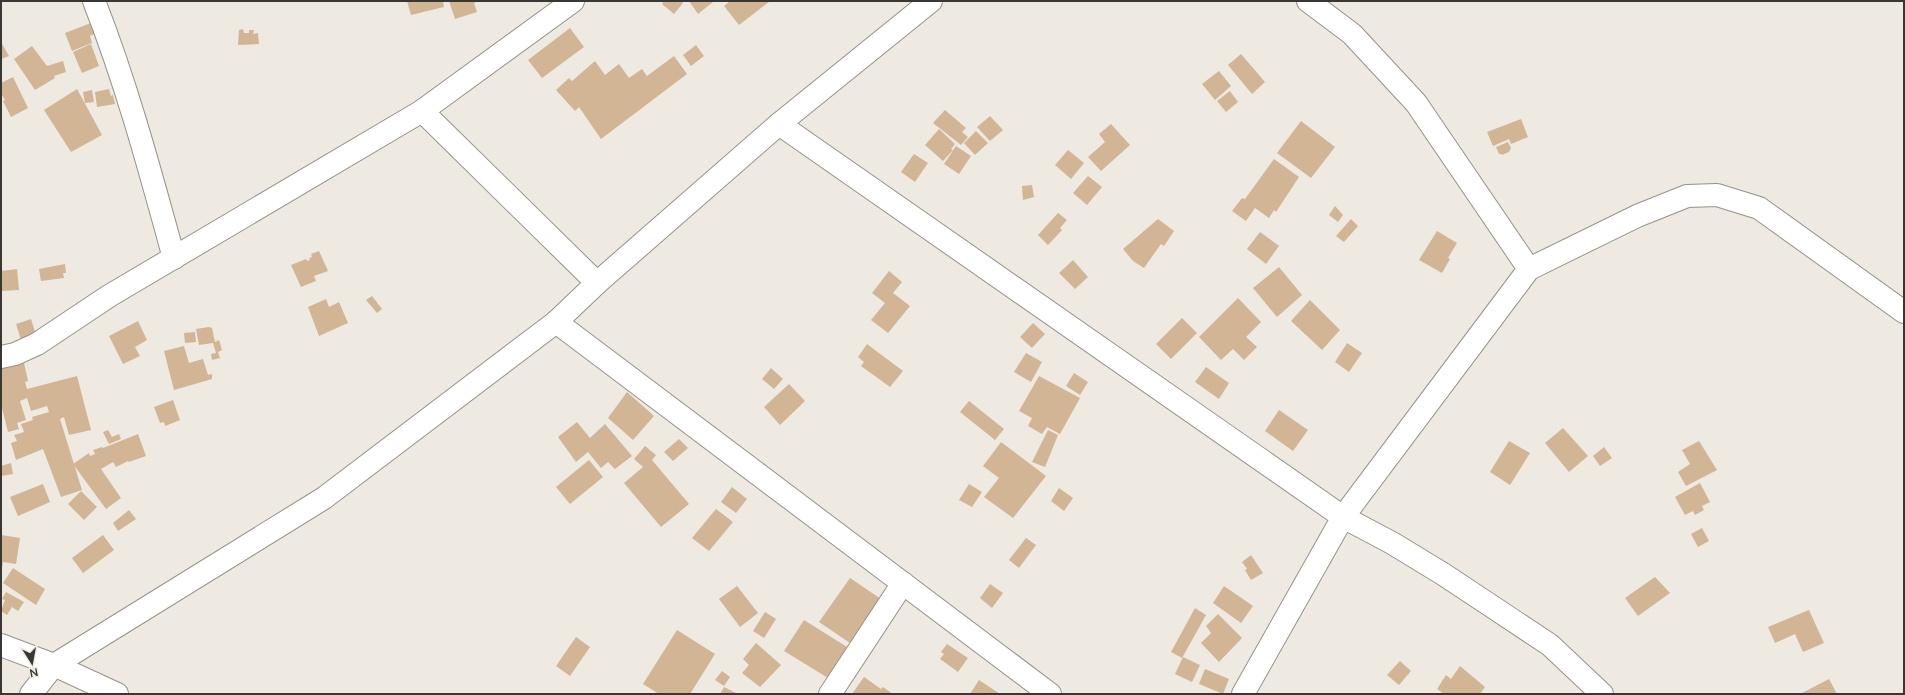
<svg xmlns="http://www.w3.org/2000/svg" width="1905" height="695" font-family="Lato,sans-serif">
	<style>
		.building { fill: #d1b595 }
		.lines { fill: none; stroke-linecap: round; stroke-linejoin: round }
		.street-casing { stroke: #95928a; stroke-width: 24 }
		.secondary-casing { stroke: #95928a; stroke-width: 24 }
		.street { stroke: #fff; stroke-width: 22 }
		.secondary { stroke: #fff; stroke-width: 22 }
	</style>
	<rect width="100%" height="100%" fill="#eeeae2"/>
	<g class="building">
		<polygon points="407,1 443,1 444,7 411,15"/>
		<polygon points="449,1 479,1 474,3 477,12 455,19"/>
		<polygon points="664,1 681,1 683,3 674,14 662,4"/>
		<polygon points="689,1 712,1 713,2 698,14"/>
		<polygon points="730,1 768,1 769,2 739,25 724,6"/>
		<polygon points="96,21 100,31 90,36 92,43 72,51 65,33"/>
		<polygon points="570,28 584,47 542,78 528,60"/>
		<polygon points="243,29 244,33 249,33 249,30 254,30 253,34 258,33 259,44 238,45 239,30"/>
		<polygon points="1,42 9,56 1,59"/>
		<polygon points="91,44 99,66 82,73 73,52"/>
		<polygon points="696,45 704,56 691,66 683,55"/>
		<polygon points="32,46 47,66 63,61 66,72 54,76 55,78 35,90 14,59"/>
		<polygon points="1241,54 1265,82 1252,94 1228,65"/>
		<polygon points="674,56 687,74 601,139 579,107 575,111 556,90 569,78 572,81 595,61 605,75 619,64 629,78 642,69 647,76"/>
		<polygon points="1219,71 1231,86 1215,100 1202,84"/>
		<polygon points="13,77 28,108 11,117 3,101 5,100 2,95 1,96 1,83"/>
		<polygon points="77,89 102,135 71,152 44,110"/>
		<polygon points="109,89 111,96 113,95 115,104 97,107 95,92"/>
		<polygon points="92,90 94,102 85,103 83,92"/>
		<polygon points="1230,91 1238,102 1226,112 1217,101"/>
		<polygon points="945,110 966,128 962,132 968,137 961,145 933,123"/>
		<polygon points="990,116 1003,130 990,141 977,127"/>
		<polygon points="1521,119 1528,137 1511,144 1509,139 1493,146 1487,132"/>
		<polygon points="1301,121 1335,147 1311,178 1277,153"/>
		<polygon points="1111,124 1130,145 1101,171 1088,157 1105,142 1099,134"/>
		<polygon points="939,129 955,144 951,149 953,150 943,161 925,145"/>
		<polygon points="976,131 988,143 975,155 964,143"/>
		<polygon points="1508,142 1511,148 1509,152 1502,155 1501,154 1499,154 1496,147"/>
		<polygon points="956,146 971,156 959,174 944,164"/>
		<polygon points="1068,150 1084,163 1071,179 1055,165"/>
		<polygon points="914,154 928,163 915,182 901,172"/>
		<polygon points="1274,159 1299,177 1276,212 1274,210 1269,218 1255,208 1246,221 1232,211 1242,198 1245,199"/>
		<polygon points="1088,176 1102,187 1087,205 1073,193"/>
		<polygon points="1032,185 1034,197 1023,200 1022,186"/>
		<polygon points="1335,206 1343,215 1338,222 1329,215"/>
		<polygon points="1058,213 1067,220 1060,228 1062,230 1048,245 1038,235"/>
		<polygon points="1158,219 1174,231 1164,246 1161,244 1144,268 1133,261 1123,249"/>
		<polygon points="1351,219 1358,226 1344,242 1336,236"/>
		<polygon points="1437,231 1457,243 1448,258 1450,259 1442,273 1419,260"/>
		<polygon points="1260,232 1279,246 1266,264 1247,249"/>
		<polygon points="319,251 328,271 314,276 316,281 301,287 291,265 306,259 307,261 310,260 309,258 312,257 311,254"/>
		<polygon points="1073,260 1088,277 1075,289 1059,273"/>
		<polygon points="65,264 66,273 63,273 64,278 41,281 39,269"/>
		<polygon points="1279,267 1302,295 1277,317 1253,288"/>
		<polygon points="17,269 19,290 1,291 1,271"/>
		<polygon points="889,271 902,282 893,293 910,306 888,333 871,320 885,303 872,293"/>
		<polygon points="372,296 382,309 377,313 366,300"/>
		<polygon points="1238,298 1261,322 1246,337 1257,347 1244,360 1233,349 1221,360 1199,337"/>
		<polygon points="326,299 329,307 339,302 348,323 319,336 308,307"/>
		<polygon points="1310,300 1340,330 1322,350 1291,321"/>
		<polygon points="1182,318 1197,333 1171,359 1156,344"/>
		<polygon points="31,319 36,335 21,340 16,324"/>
		<polygon points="138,321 147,340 135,347 140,356 123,364 109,336"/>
		<polygon points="1033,323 1045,334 1032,348 1020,337"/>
		<polygon points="209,327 212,328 215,342 219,340 222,350 218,352 220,358 212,360 211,354 216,353 213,343 199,345 196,329"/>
		<polygon points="195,332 196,342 185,343 184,333"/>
		<polygon points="1347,343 1362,353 1349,372 1335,362"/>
		<polygon points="867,344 903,371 890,387 861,366 864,362 858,357"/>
		<polygon points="184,346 189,363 203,359 208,375 212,374 212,379 174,390 164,351"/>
		<polygon points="1026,353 1042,362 1031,382 1014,372"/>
		<polygon points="24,363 28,381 25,382 27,389 77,376 91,430 69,435 64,417 60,419 82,490 61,497 43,449 16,460 11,443 17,441 14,435 24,432 21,424 33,420 32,417 49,412 47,406 31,411 27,398 20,401 26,420 17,423 19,429 8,432 1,404 1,367"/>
		<polygon points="1206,367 1229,383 1219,399 1195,382"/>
		<polygon points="771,368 783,379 774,389 762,379"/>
		<polygon points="1074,373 1088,382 1080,395 1066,386"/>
		<polygon points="1039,376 1080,398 1060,434 1047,427 1042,434 1028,426 1032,418 1019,411"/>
		<polygon points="789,384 805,401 780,425 764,407"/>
		<polygon points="627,392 654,416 633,440 608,418"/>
		<polygon points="173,400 180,420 165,426 164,422 160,423 154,407"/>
		<polygon points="969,401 1004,429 995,440 960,412"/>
		<polygon points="1279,410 1308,430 1293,451 1265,431"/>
		<polygon points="577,422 590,438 605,424 632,456 615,469 608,462 601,468 588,452 576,462 558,437"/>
		<polygon points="1563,428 1588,456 1569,472 1545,443"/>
		<polygon points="108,430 112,437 119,434 121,439 109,444 103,432"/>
		<polygon points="1048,430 1058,435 1045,467 1032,462"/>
		<polygon points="138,434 146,456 129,462 128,461 116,467 113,462 101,469 121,498 106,509 73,464 89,453 90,456 95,454 93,450 102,447 103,448"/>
		<polygon points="679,439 688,448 673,461 664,452"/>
		<polygon points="1509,441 1530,453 1510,485 1490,472"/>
		<polygon points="1699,441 1717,470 1686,486 1678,472 1690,464 1682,450"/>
		<polygon points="1001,442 1046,476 1013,518 984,497 999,478 983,466"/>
		<polygon points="645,446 656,455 652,460 689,504 661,527 624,483 643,467 634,459"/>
		<polygon points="1604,447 1612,458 1600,466 1593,456"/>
		<polygon points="589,460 603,477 570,504 556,487"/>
		<polygon points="11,463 13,474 1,476 1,466"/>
		<polygon points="1700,483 1710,502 1702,506 1704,510 1695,515 1693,511 1685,515 1675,497"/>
		<polygon points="43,484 50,502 18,516 10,497"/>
		<polygon points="969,484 982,492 972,507 959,500"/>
		<polygon points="732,487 747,499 736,513 721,502"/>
		<polygon points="1059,488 1073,498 1064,511 1051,501"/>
		<polygon points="81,491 97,507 84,520 68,504"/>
		<polygon points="716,509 733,522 709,551 692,538"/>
		<polygon points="129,510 136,519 118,531 113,523"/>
		<polygon points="1702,528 1709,541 1698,547 1691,534"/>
		<polygon points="1,535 20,538 16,564 3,562 2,568"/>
		<polygon points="103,535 114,550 83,573 72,558"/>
		<polygon points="1026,538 1036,545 1019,568 1009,560"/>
		<polygon points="1251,555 1263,573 1251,580 1245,570 1247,569 1242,562"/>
		<polygon points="13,568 45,589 36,605 3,583"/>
		<polygon points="1655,577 1670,593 1638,616 1625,598"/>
		<polygon points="850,578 881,599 850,643 819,622"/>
		<polygon points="990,584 1003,593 992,608 980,598"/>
		<polygon points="737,586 758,613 740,627 719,599"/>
		<polygon points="1224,586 1253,606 1241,623 1213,603"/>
		<polygon points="6,592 24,602 18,611 12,607 7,615 1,611 5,600 2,599"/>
		<polygon points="1195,608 1206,615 1182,658 1171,652"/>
		<polygon points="1809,610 1824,643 1803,652 1795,634 1775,643 1768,627"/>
		<polygon points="765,612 776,619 764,638 753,631"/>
		<polygon points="1218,614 1242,638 1219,662 1201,643 1211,633 1206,626"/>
		<polygon points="804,620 847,647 828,678 784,651"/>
		<polygon points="677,630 715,654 690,694 659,694 643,684"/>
		<polygon points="576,637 590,647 570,676 556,666"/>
		<polygon points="756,643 781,665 760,687 742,673 749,665 743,659"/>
		<polygon points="947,644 968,658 958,672 940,659 944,654 941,652"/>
		<polygon points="1183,657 1200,665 1192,682 1175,674"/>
		<polygon points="1400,661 1411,671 1399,685 1387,675"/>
		<polygon points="1460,666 1485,687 1480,694 1444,694 1437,689 1446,675 1451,679"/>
		<polygon points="1205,669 1229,679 1223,694 1199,684"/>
		<polygon points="722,671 730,677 724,686 715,680"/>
		<polygon points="864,677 881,689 883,687 893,694 852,694"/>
		<polygon points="1829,679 1837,694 1800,694 1806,691"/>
		<polygon points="979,680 1000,694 970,694"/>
		<polygon points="724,687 738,694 720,694"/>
	</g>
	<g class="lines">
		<g class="street-casing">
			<g id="street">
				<path d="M 94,1 C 127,85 150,171 174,258"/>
				<polyline points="1308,1 1352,34 1416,103 1529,269"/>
				<polyline points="422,111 597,283"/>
				<polyline points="779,124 1343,517 1392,543 1443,574 1550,645 1602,694"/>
				<polyline points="556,322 1050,694"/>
				<polyline points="1,357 15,354 37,344 109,296 422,111 573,1"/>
				<polyline points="31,694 54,665 324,498 556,322 597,283 779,124 931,1"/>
				<polyline points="830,694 903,583"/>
				<polyline points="1243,694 1343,517 1529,269 1637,216 1687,196 1717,195 1759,208 1904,312"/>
			</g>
		</g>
		<g class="secondary-casing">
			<polyline id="secondary" points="1,645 54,665 117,694"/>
		</g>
		<use href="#street" class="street"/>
		<use href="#secondary" class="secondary"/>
	</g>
	<rect width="1905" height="695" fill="none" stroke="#383734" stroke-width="4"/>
	<g transform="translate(32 663) rotate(169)" stroke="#eeeae2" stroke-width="3" paint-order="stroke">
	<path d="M0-3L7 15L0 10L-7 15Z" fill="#383734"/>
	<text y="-6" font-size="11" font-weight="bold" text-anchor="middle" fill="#383734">N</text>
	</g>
</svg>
